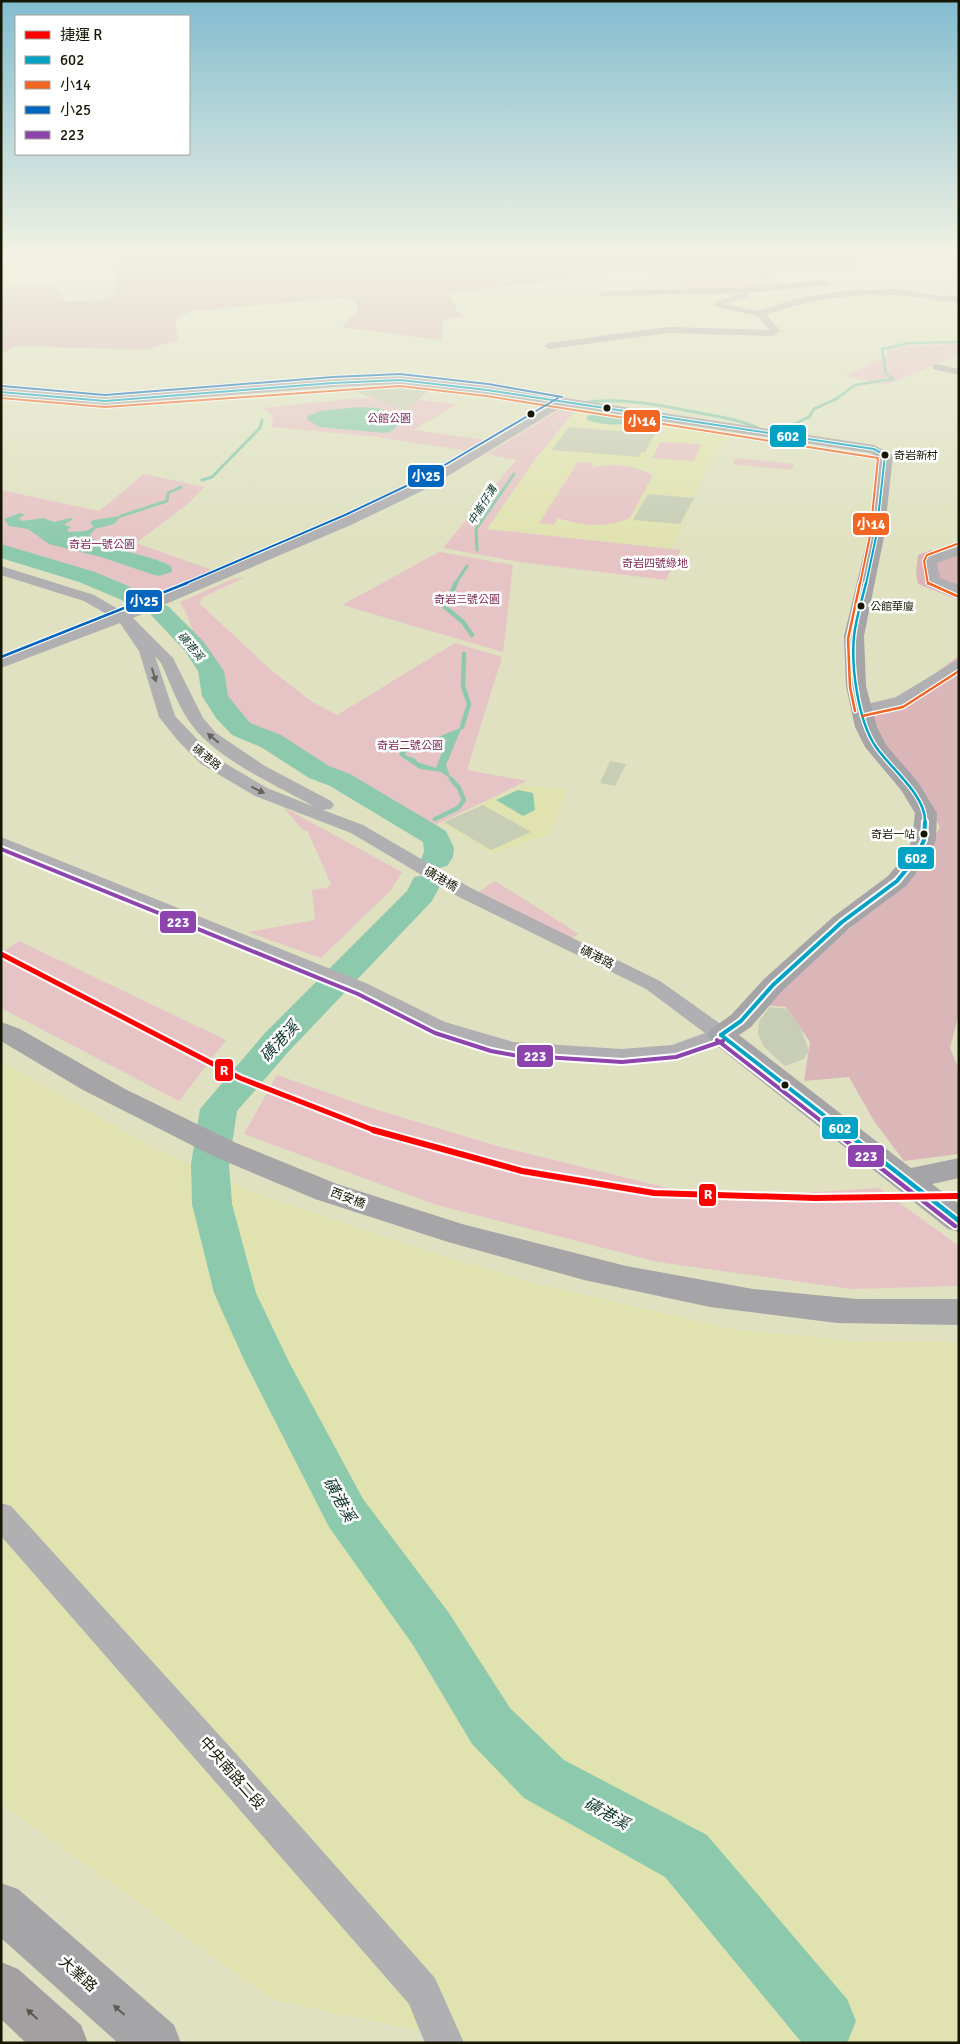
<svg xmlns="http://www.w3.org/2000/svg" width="960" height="2044" font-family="Signika,'Noto Sans TC',sans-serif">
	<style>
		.built { fill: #e0e3b0 }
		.green { fill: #e6c4c5 }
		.forest { fill: #dbb6b9 }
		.water { fill: #8dcaad; fill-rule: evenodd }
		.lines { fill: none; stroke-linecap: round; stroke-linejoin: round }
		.stream-far2 { stroke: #8dcaad; stroke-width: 2.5 }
		.stream-far1 { stroke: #8dcaad; stroke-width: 3 }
		.stream { stroke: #8dcaad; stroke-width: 4.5 }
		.river { fill: #8dcaad; fill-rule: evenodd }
		.building { fill: #c8cdb6 }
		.street { fill: #b0afb2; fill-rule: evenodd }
		.secondary { fill: #a5a5a8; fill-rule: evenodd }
		.highway { fill: #a2a0a1; fill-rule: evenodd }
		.bus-1-far3-casing { stroke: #fff; stroke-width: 4 }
		.bus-1-far2-casing { stroke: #fff; stroke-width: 5 }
		.bus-1-far1-casing { stroke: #fff; stroke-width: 8 }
		.bus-1-casing { stroke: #fff; stroke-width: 8 }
		.bus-2-far1-casing { stroke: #fff; stroke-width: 4 }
		.bus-2-casing { stroke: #fff; stroke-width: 5 }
		.bus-3-far1-casing { stroke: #fff; stroke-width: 4 }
		.bus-3-casing { stroke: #fff; stroke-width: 5 }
		.bus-4-far1-casing { stroke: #fff; stroke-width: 8 }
		.bus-4-casing { stroke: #fff; stroke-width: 8 }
		.bus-1-far3 { stroke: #01a2c4; stroke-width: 2 }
		.bus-1-far2 { stroke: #01a2c4; stroke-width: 2.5 }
		.bus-1-far1 { stroke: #01a2c4; stroke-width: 4 }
		.bus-1 { stroke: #01a2c4; stroke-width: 4.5 }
		.bus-2-far1 { stroke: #f26522; stroke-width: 2 }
		.bus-2 { stroke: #f26522; stroke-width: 2.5 }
		.bus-3-far1 { stroke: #0065bd; stroke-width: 2 }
		.bus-3 { stroke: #0065bd; stroke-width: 2.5 }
		.bus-4-far1 { stroke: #8e44ad; stroke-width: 4 }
		.bus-4 { stroke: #8e44ad; stroke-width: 4.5 }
		.metro-1-far1-casing { stroke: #fff; stroke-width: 9 }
		.metro-1-casing { stroke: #fff; stroke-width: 10 }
		.metro-1-far1 { stroke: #f00; stroke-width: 5 }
		.metro-1 { stroke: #f00; stroke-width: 6 }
		.oneway { fill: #63635a }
		.oneway2 { fill: #5e5e56 }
		.oneway3 { fill: #55554a }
		.bus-dot { fill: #161703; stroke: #fff; stroke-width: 2 }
		.labels { text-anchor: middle; stroke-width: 5; stroke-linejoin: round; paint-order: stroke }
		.far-park-label { font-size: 11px; fill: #7d2b57; stroke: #fff }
		.bus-label { font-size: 11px; fill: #161703; stroke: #fff; text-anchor: start }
		.far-water-label { font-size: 11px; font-style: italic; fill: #0c3529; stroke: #fff }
		.far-street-label { font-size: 11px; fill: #161703; stroke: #fff }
		.street-label { font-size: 12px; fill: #161703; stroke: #fff }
		.near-street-label { font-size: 15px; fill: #161703; stroke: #fff }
		.near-water-label { font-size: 16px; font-style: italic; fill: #0c3529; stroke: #fff }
		.line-badge { stroke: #fff; stroke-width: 2 }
		.badge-label { font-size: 14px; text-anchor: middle; font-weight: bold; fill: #fff }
	</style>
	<rect width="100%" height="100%" fill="#dfe1c1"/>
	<g class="built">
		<polygon points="579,406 731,431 709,463 672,549 487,529 533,462"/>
		<polygon points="523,785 567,790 550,834 494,854 441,823"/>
		<polygon points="1,1061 159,1151 265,1197 416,1248 537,1284 737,1330 867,1342 959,1342 959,2043 476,2043 273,2000 1,1803"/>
	</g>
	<g class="green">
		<path d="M 738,267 L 772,277 L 772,284 L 766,287 L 687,291 L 677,281 C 666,282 654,285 648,273 L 679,269 L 705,273 Z"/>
		<polygon points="959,344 959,355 886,385 846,376 887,355 887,350 893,347"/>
		<polygon points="359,398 410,399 458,404 413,430 485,440 468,451 377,437 272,427 273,416 263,408"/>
		<polygon points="567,405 578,407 533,462 487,529 681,550 666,580 520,562 443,548 516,460 487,454"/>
		<polygon points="660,442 701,444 694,461 652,458"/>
		<polygon points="736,458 794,464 792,470 733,464"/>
		<path d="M 578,462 L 594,463 L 591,468 C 613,462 633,465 653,475 L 630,518 C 607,528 581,526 558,518 L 554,525 L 539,523 Z"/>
		<polygon points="144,474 204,487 190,502 136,543 215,571 212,574 163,595 136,592 85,572 37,559 1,544 1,490 99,511"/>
		<polygon points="439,552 513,565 503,652 342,605"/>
		<path d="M 246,577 L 203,597 L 199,603 L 272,671 L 311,701 L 337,715 L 455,643 L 502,657 L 467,770 L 527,781 L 427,829 L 284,738 L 249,725 L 225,696 L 215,670 C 194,660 197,656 194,636 C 191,623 187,613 180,602 L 233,579 Z"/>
		<polygon points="283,807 402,872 391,890 321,958 248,932 315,920 312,890 326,888 331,884 308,832 302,829"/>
		<polygon points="495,881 579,934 570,939 479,892"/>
		<polygon points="19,941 226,1040 179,1101 1,1008 1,953"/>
		<polygon points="277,1075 371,1108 497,1146 713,1199 879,1188 959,1246 959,1286 851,1289 658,1262 437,1205 244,1134"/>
	</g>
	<g class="forest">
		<path d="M 115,256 L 959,256 L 959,262 L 857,261 L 852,270 L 779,271 L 772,277 L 738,267 L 705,273 L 679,269 L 648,273 L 646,270 L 623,271 L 449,294 L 458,312 L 466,317 L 452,318 L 443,321 L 441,340 L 341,327 L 359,309 L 353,299 L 339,298 L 191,311 L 175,320 L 178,340 L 146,350 L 18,346 L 1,353 L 1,313 L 4,311 L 1,310 L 1,287 L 56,287 L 65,301 C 82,302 100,303 115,294 Z"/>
		<polygon points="931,550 944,553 959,552 959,600 918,584 916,573 918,555"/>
		<polygon points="959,656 959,1014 950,1048 959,1070 959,1154 904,1161 874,1121 849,1077 804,1081 810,1042 786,1007 766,1005 916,868 940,827 916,785 881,745 868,715 872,705 897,701"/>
	</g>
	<g class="water">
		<polygon points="358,407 378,408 402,417 404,419 392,431 385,433 319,427 307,419 308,416 320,411"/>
		<path d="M 589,415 L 611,415 L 641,419 L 640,422 C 623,425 604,426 587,420 L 587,417 Z"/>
		<path d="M 20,513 L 25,515 L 19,518 L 22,521 L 43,518 L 54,522 L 70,518 L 73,519 L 64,525 L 71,527 L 67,530 L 69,532 L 86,531 L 94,527 L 90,523 L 93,520 L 121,516 L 114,524 L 95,529 L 90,535 L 92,538 C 117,553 146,553 171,566 L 172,572 L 159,576 L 151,574 L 101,557 L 49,544 L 28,529 L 9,526 L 4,519 Z"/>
		<path d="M 462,727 L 446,765 L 451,779 L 441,772 L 420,769 L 399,755 L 402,750 L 412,748 ZM 447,739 L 436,768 L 417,762 L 416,759 L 405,755 L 406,752 L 420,750 Z"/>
		<polygon points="518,790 533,793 535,810 523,816 496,800"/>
	</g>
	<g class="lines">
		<polyline class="stream-far2" points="836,399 855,385 893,379 886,374 882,349 910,343 959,342"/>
		<g class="stream-far1">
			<path d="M 589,402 C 624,398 659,405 694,412 C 716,416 737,419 758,428"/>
			<polyline points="767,430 790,426 809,417 814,409 838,398"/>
			<polyline points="202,480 212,477 260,428 262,420"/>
			<polyline points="121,516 167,501 168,493 181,487"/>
			<polyline points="477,550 476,529 514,474"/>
			<polyline points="455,584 467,566"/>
		</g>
		<g class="stream">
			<polyline points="456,583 445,607 463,622 472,635"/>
			<polyline points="462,727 469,704 463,686 464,654"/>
			<polyline points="435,819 458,808 464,800 459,788 451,779"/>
		</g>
		<g class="river">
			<polygon points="1,544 95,572 152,596 156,601 152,606 160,604 168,606 203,641 224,671 228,696 250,723 281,735 329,766 350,774 446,831 454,848 453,857 447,866 436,869 425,866 421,860 424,851 423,842 330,786 309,778 261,747 232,735 216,718 202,696 198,671 185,651 152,616 148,611 152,606 144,608 136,606 79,582 1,558"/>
			<polygon points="425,875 436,877 441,884 432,901 290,1050 237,1111 229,1164 232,1204 256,1293 289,1362 363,1499 449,1613 510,1708 564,1760 707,1835 847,1999 856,2021 847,2043 802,2043 665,1877 524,1798 472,1744 413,1645 329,1527 245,1362 214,1293 192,1204 191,1164 200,1109 264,1034 407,891 414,877"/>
		</g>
	</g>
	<g class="building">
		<polygon points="400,386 430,389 406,411 346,388"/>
		<polygon points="569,427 655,434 645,452 641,452 639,457 552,450"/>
		<polygon points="648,494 694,498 680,524 633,520"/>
		<polygon points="610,761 626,764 615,786 600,783"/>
		<polygon points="483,805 531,832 491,850 444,822"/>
		<polygon points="770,1007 788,1009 800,1027 809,1051 804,1059 785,1066 764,1047 758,1034 759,1021"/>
	</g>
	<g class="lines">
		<g class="street">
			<path d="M 825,280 L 829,283 L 828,285 L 747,293 L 749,295 L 748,297 L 725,304 L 759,311 L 794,299 L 843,291 L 895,289 L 939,296 L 959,296 L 959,302 C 937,302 916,295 894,295 C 850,293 807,300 766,315 L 781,331 L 771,336 L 668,333 L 549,349 L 544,346 L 549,343 L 668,327 L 770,330 L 757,316 L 713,306 L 717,301 L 743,293 L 601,296 L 600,294 L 604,291 L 752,287 Z"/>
			<polygon points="937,364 959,369 959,375 933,369 933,365"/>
			<path d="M 561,400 L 565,401 L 565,405 L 428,488 L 353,524 L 133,618 L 173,658 L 203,718 L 216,733 L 265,766 L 331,801 L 334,805 L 331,809 L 323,810 L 363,825 L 471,888 L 660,981 L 729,1030 L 732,1035 L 729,1040 L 675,1058 L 622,1063 L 513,1056 L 485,1050 L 429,1032 L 354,992 L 1,849 L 1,837 L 368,984 L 445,1022 L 513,1042 L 622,1049 L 672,1045 L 705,1033 L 646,989 L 457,896 L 351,833 L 255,796 L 201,764 L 179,742 L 159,717 L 139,651 L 120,623 L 1,668 L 1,659 L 110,616 L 84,601 L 1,575 L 1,566 L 94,595 L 123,612 L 343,518 L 420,482 ZM 155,656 L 161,663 C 170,682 177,704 189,721 C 212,757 277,786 315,807 L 267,788 L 213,756 L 175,716 Z"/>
			<polygon points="959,546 959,555 937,563 940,578 959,585 959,594 928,583 923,561 925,558"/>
			<polygon points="959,659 959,670 907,704 861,715 853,710 855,707 896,697"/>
			<polygon points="1,1503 11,1506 240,1758 435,1978 464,2043 425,2043 409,2004 1,1536"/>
		</g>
		<g class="secondary">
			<polygon points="400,376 487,386 874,445 893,455 884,537 864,636 866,686 877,727 886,745 918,782 937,813 936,840 928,858 906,886 851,927 782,991 751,1027 739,1035 911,1168 959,1158 959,1178 932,1184 959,1204 959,1232 948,1229 711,1041 707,1035 711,1029 731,1015 764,979 833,917 888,876 905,856 912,840 915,813 901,790 865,747 855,727 846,686 844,636 868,537 877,457 870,453 487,394 400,384 333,387 105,405 1,396 1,388 105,397 333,379"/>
			<polygon points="1,1022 20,1029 125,1089 236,1143 337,1184 462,1224 626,1266 753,1289 857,1299 959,1299 959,1325 837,1323 710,1307 584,1280 448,1242 315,1199 215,1157 83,1090 1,1041"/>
			<polygon points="1,1883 18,1889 174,2025 181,2043 118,2043 1,1938"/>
		</g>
		<polygon class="highway" points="1,1962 18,1969 81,2025 88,2043 26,2043 1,2019"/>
		<g class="bus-1-far3-casing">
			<polyline id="bus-1-far3" points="1,392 105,401 333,383 400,380 487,390 874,449 885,455 876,537 866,584"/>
		</g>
		<g class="bus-1-far2-casing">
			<path id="bus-1-far2" d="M 866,583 C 862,600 856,618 854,636 C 851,667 858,721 876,747 C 891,769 927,796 925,823"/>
		</g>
		<g class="bus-1-far1-casing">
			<g id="bus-1-far1">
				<polyline points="721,1035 741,1021 773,985 842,922 897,881 916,858 924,840 925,822"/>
				<polyline points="721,1035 844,1131"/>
			</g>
		</g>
		<g class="bus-1-casing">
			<polyline id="bus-1" points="843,1130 959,1221"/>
		</g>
		<g class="bus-2-far1-casing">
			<g id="bus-2-far1">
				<polyline points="1,398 105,407 400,386 486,396 878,458 870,536 860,584"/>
				<polyline points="928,584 924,561 927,555 957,544"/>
			</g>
		</g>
		<g class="bus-2-casing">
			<g id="bus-2">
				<polyline points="928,583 957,596"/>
				<polyline points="855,711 850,687 848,639 860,583"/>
				<polyline points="862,716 903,707 959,671"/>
			</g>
		</g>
		<g class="bus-3-far1-casing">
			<g id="bus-3-far1">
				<polyline points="2,386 105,395 333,377 400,374 488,384 562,397"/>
				<polyline points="184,584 345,515 421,479 558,398"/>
			</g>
		</g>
		<g class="bus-3-casing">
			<polyline id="bus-3" points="1,657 187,583"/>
		</g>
		<g class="bus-4-far1-casing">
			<g id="bus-4-far1">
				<polyline points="1,849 358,994 435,1033 491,1051 513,1055 622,1062 676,1057 723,1041"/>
				<polyline points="717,1040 834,1131"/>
			</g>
		</g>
		<g class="bus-4-casing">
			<polyline id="bus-4" points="832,1130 955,1226"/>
		</g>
		<use href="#bus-1-far3" class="bus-1-far3"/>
		<use href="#bus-1-far2" class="bus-1-far2"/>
		<use href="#bus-1-far1" class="bus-1-far1"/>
		<use href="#bus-1" class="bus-1"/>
		<use href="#bus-2-far1" class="bus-2-far1"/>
		<use href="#bus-2" class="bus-2"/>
		<use href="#bus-3-far1" class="bus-3-far1"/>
		<use href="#bus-3" class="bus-3"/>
		<use href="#bus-4-far1" class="bus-4-far1"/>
		<use href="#bus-4" class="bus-4"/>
		<g class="metro-1-far1-casing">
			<polyline id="metro-1-far1" points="1,954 240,1078 376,1131"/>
		</g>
		<g class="metro-1-casing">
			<polyline id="metro-1" points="373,1130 522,1171 654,1193 815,1198 959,1196"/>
		</g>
		<use href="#metro-1-far1" class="metro-1-far1"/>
		<use href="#metro-1" class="metro-1"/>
	</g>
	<defs><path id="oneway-solid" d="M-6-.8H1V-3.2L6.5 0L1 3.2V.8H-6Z" transform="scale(1.25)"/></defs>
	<g class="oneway">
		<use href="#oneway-solid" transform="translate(154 675) rotate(73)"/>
		<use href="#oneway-solid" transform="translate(213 738) rotate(-140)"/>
		<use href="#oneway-solid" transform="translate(258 790) rotate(26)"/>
	</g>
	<use class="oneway2" href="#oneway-solid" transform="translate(119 2010) rotate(-138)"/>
	<use class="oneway3" href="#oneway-solid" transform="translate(32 2014) rotate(-137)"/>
	<linearGradient id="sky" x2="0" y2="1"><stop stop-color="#83bdd0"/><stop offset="0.47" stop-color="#f1f2e3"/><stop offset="1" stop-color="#f1f2e3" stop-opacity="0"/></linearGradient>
	<rect width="960" height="542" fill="url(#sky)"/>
	<g class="bus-dot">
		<circle cx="607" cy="408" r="4.5"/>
		<circle cx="531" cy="414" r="4.5"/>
		<circle cx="885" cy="455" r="4.5"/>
		<circle cx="861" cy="606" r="4.5"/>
		<circle cx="924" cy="834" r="4.5"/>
		<circle cx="785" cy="1085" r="4.5"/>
	</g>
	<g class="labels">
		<g class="far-park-label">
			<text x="389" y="422">公館公園</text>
			<text x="102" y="548">奇岩一號公園</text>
			<text x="655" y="567">奇岩四號綠地</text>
			<text x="467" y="603">奇岩三號公園</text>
			<text x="410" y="749">奇岩二號公園</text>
		</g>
		<g class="bus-label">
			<text x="894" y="459">奇岩新村</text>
			<text x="870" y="610">公館華廈</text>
			<text x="915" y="838" text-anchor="end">奇岩一站</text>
		</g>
		<g class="far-water-label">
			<text transform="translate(482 505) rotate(-58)" y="4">中崙仔溝</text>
			<text transform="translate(191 646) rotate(50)" y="4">磺港溪</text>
		</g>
		<g class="far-street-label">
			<text transform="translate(207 757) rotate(39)" y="4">磺港路</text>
		</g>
		<g class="street-label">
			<text transform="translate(441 879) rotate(30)" y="4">磺港橋</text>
			<text transform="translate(597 957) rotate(27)" y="4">磺港路</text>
			<text transform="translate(348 1198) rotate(21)" y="4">西安橋</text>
		</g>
		<g class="near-street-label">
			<text transform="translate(232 1773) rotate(49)" y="5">中央南路二段</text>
			<text transform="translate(78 1974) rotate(42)" y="5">大業路</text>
		</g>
		<g class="near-water-label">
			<text transform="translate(279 1041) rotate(-47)" y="6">磺港溪</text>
			<text transform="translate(340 1499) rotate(61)" y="6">磺港溪</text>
			<text transform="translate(607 1813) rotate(29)" y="6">磺港溪</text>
		</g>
	</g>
	<g class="line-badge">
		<rect x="623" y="409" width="38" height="24" rx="5" fill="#f26522"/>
		<rect x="769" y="424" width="38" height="24" rx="5" fill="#01a2c4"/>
		<rect x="407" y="464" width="38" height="24" rx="5" fill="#0065bd"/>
		<rect x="852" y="512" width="38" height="24" rx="5" fill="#f26522"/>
		<rect x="125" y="589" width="38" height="24" rx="5" fill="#0065bd"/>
		<rect x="897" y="846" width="38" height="24" rx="5" fill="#01a2c4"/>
		<rect x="159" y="910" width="38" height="24" rx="5" fill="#8e44ad"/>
		<rect x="516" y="1044" width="38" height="24" rx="5" fill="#8e44ad"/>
		<rect x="214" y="1058" width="20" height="24" rx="5" fill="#f00"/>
		<rect x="821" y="1116" width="38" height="24" rx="5" fill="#01a2c4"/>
		<rect x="847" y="1144" width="38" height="24" rx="5" fill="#8e44ad"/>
		<rect x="698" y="1183" width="19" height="24" rx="5" fill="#f00"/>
	</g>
	<g class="badge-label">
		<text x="642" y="426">小14</text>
		<text x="788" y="441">602</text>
		<text x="426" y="481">小25</text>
		<text x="871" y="529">小14</text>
		<text x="144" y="606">小25</text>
		<text x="916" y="863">602</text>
		<text x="178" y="927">223</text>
		<text x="535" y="1061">223</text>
		<text x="224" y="1075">R</text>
		<text x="840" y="1133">602</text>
		<text x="866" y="1161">223</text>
		<text x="708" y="1199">R</text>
	</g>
	<rect width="960" height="2044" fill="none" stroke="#161703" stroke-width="5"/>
	<rect x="15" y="15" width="175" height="140" fill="#ffffff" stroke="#a2a29a"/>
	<rect x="25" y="31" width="25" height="8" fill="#ff0000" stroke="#a2a29a"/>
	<text x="60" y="40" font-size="15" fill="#161703">捷運 R</text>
	<rect x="25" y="56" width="25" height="8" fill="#01a2c4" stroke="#a2a29a"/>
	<text x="60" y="65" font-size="15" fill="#161703">602</text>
	<rect x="25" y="81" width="25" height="8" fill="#f26522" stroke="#a2a29a"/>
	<text x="60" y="90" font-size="15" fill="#161703">小14</text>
	<rect x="25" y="106" width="25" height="8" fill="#0065bd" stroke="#a2a29a"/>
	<text x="60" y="115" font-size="15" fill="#161703">小25</text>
	<rect x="25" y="131" width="25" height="8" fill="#8e44ad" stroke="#a2a29a"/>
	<text x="60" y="140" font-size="15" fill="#161703">223</text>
</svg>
